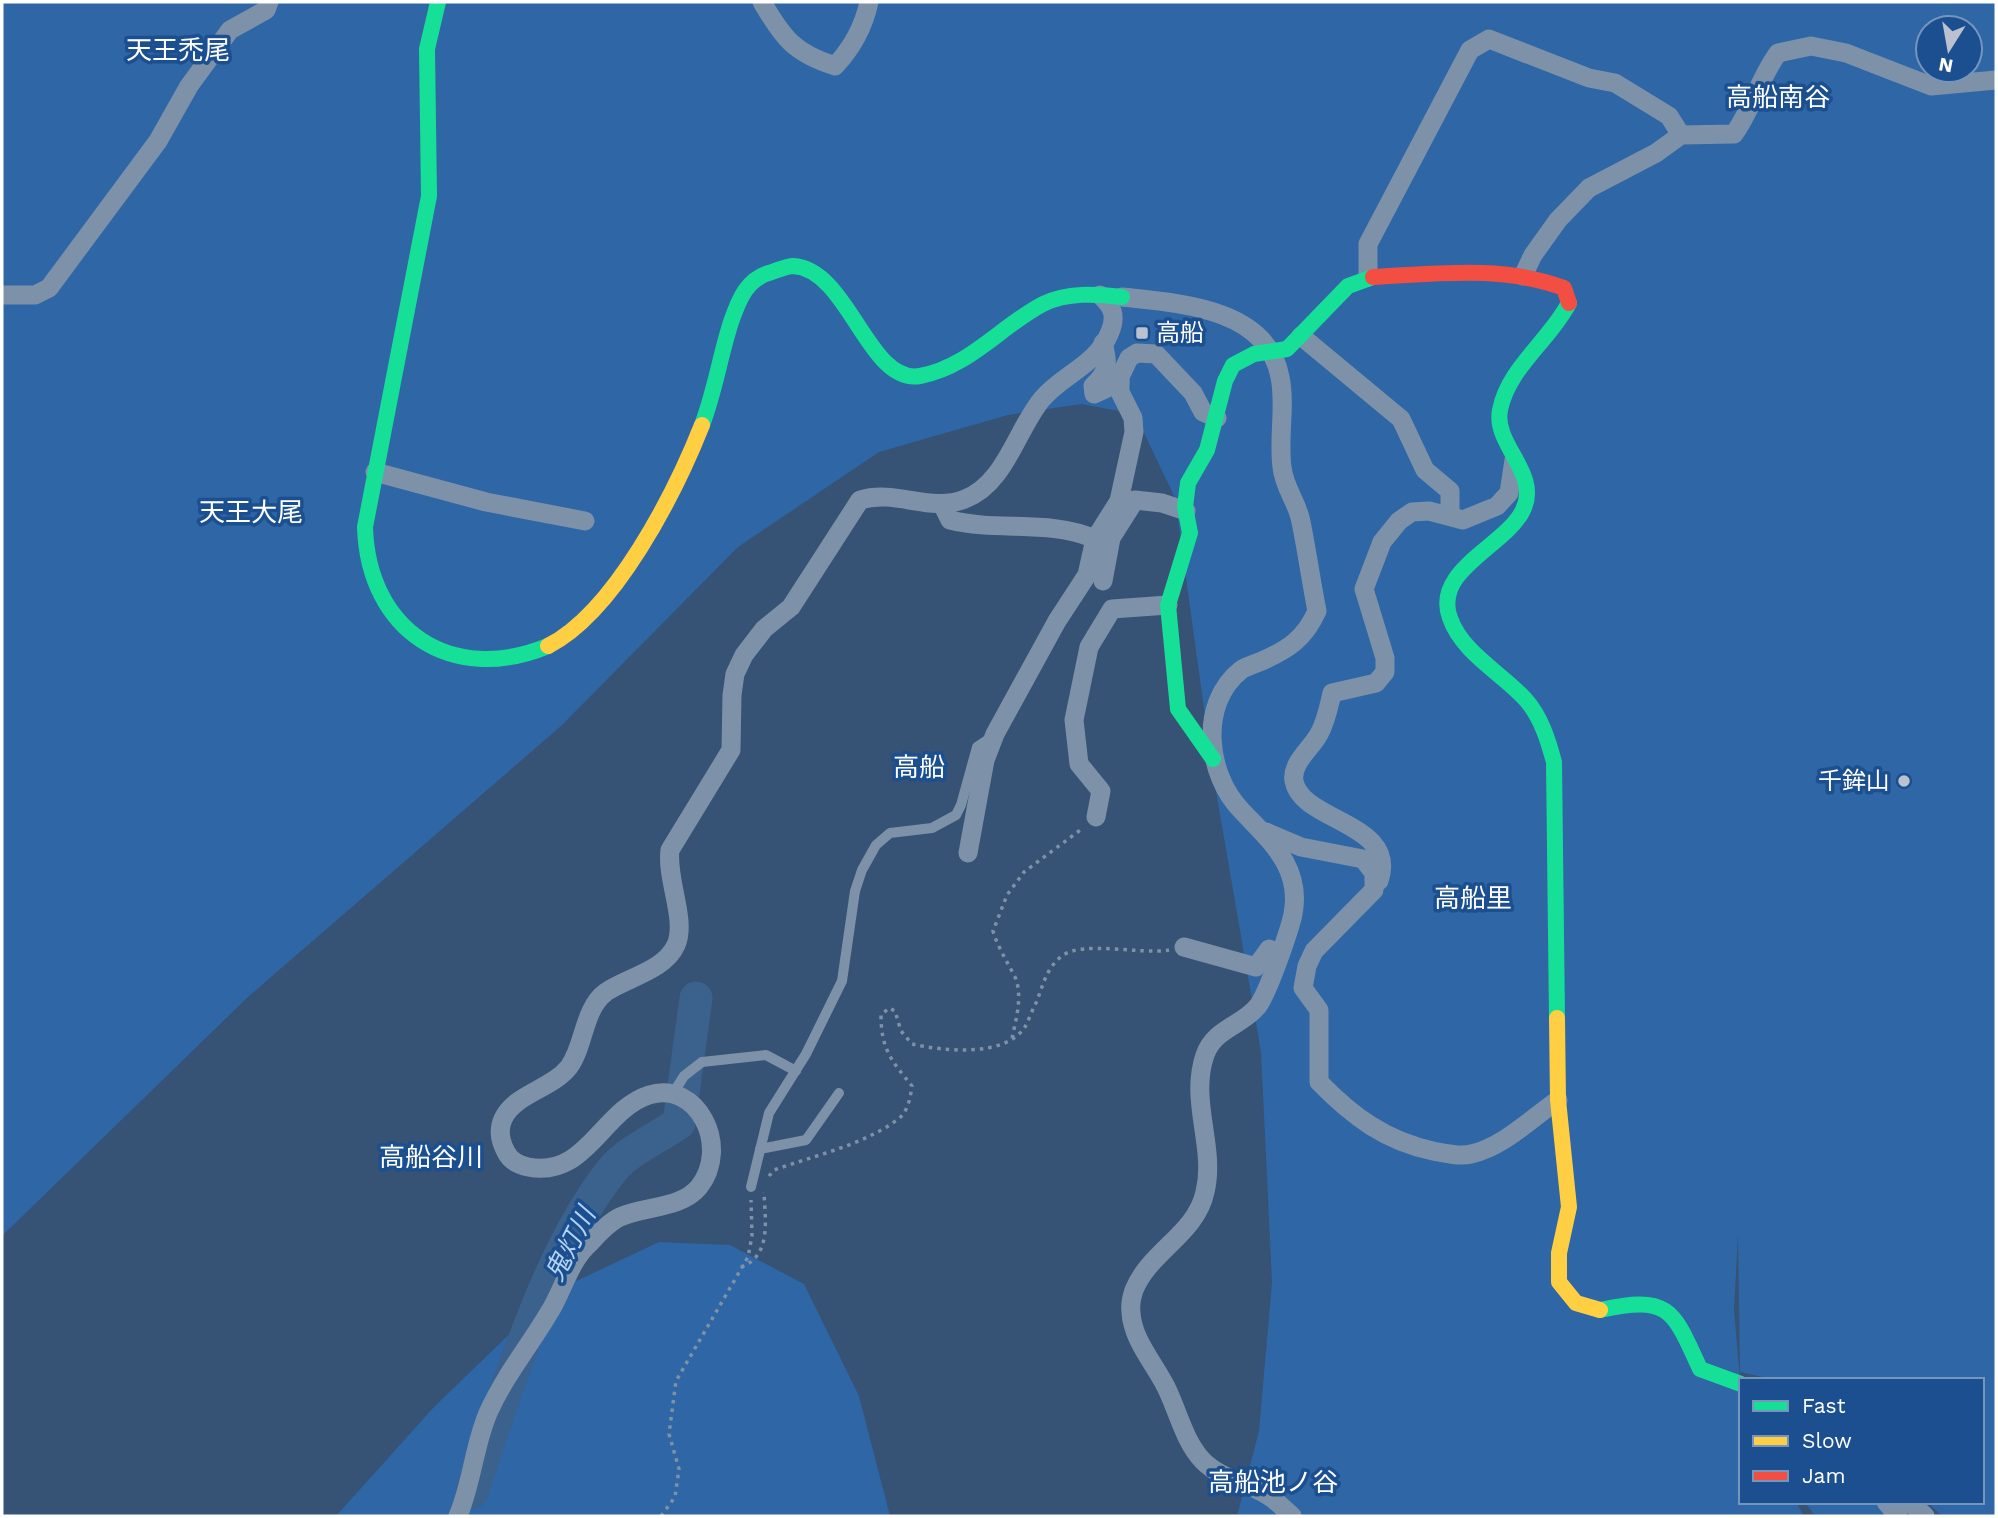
<svg xmlns="http://www.w3.org/2000/svg" width="1998" height="1518" font-family="'Work Sans','Noto Sans JP',sans-serif">
	<style>
		.green { fill: #2f66a5; fill-rule: evenodd }
		.lines { fill: none; stroke-linecap: round; stroke-linejoin: round }
		.river { stroke: #3b618d; stroke-width: 33 }
		.path { stroke: #7d92a8; stroke-width: 3.5; stroke-dasharray: 3.5 5; stroke-linecap: butt }
		.lane { stroke: #7d92a8; stroke-width: 10 }
		.street { stroke: #7d92a8; stroke-width: 19 }
		.fast { stroke: #16e098; stroke-width: 16 }
		.slow { stroke: #ffcf43; stroke-width: 16 }
		.jam { stroke: #f24e42; stroke-width: 16 }
		.poi-dot { fill: #b9c2ce; stroke: #1b4f8f; stroke-width: 2.5 }
		.labels { text-anchor: middle; stroke-width: 7; stroke-linejoin: round; paint-order: stroke }
		.poi-label { font-size: 24px; fill: #fff; stroke: #1b4f8f; text-anchor: start }
		.neighbourhood-label { font-size: 26px; fill: #fff; stroke: #1b4f8f }
		.water-label { font-size: 26px; font-style: italic; fill: #b5d3f5; stroke: #1b4f8f }
	</style>
	<rect width="100%" height="100%" fill="#365274"/>
	<g class="green">
		<path d="M 2,2 L 1996,2 L 1996,1516 L 1942,1516 L 1927,1502 L 1982,1502 L 1982,1380 L 1776,1380 L 1740,1372 L 1738,1235 L 1734,1310 L 1741,1392 L 1741,1502 L 1796,1502 L 1804,1516 L 1237,1516 L 1259,1431 L 1272,1282 L 1261,1052 L 1213,774 L 1175,498 L 1135,414 L 1081,404 L 1008,415 L 879,452 L 738,547 L 561,726 L 249,996 L 2,1236 ZM 1928,28 L 1970,28 L 1970,70 L 1928,70 Z"/>
		<polygon points="659,1242 730,1245 804,1284 859,1396 890,1516 336,1516 434,1407 553,1292"/>
		<polygon points="1805,1502 1904,1502 1919,1516 1815,1516"/>
	</g>
	<g class="lines">
		<path class="river" d="M 472,1492 C 506,1393 547,1250 613,1169 C 628,1151 659,1137 679,1123 L 696,998"/>
		<g class="path">
			<path d="M 1012,1038 C 1016,1020 1023,995 1015,977 C 1007,961 998,948 993,931 L 1007,895 L 1024,872 L 1083,828"/>
			<path d="M 769,1176 L 774,1170 C 813,1156 863,1145 897,1120 C 908,1112 910,1099 912,1086 C 892,1061 881,1050 881,1015 L 889,1008 L 895,1011 L 901,1031 L 912,1044 C 943,1051 1004,1058 1025,1027 C 1029,1020 1032,1010 1036,1003 C 1043,986 1046,968 1062,956 C 1082,940 1141,955 1169,950"/>
			<path d="M 741,1267 C 772,1256 765,1219 764,1192"/>
			<polyline points="661,1516 675,1497 679,1469 669,1434 676,1381 748,1257 752,1236 751,1200"/>
		</g>
		<g class="lane">
			<polyline points="672,1095 684,1076 702,1062 766,1055 796,1071"/>
			<polyline points="760,1149 806,1140 839,1093"/>
			<polyline points="751,1187 769,1113 806,1054 842,981 855,891 862,870 876,845 890,833 932,828 956,815 961,805 977,747 989,739"/>
		</g>
		<g class="street">
			<path d="M 762,2 C 783,38 794,53 835,66 C 852,48 864,25 869,2"/>
			<path d="M 1523,276 L 1533,255 L 1558,220 L 1589,188 L 1656,153 L 1681,135 L 1734,134 C 1752,109 1759,79 1778,53 L 1811,46 L 1846,53 L 1931,86 L 1996,80"/>
			<polyline points="1368,277 1368,244 1470,50 1489,39 1589,78 1615,83 1669,116 1681,135"/>
			<polyline points="2,295 35,295 49,288 158,141 189,86 230,30 266,10 269,2"/>
			<path d="M 1122,297 C 1177,303 1267,307 1280,377 C 1286,406 1278,437 1282,467 C 1284,488 1298,503 1301,522 C 1307,551 1311,581 1317,611 C 1305,638 1289,649 1262,661 C 1255,664 1247,666 1241,670 C 1198,704 1207,775 1241,810 C 1270,841 1302,867 1293,914 C 1290,929 1267,996 1257,1007 C 1241,1026 1214,1029 1205,1055 C 1189,1101 1216,1147 1205,1192 C 1196,1234 1150,1251 1134,1290 C 1132,1296 1130,1305 1131,1312 C 1132,1339 1154,1363 1166,1387 C 1178,1411 1184,1441 1203,1461 C 1221,1479 1246,1482 1267,1495 C 1276,1500 1284,1509 1292,1516"/>
			<polyline points="1301,336 1401,419 1425,470 1450,491 1450,515"/>
			<path d="M 1103,343 C 1109,364 1108,372 1093,386 L 1094,394 L 1120,382"/>
			<polyline points="375,472 486,502 585,521"/>
			<path d="M 942,504 L 950,520 C 998,532 1049,519 1095,539"/>
			<polyline points="1103,581 1111,538 1135,500 1162,503 1186,511"/>
			<polyline points="1096,817 1101,791 1079,764 1074,720 1089,647 1112,609 1168,605"/>
			<path d="M 1266,832 L 1301,847 L 1363,859 L 1374,873 L 1374,890 L 1314,951 L 1307,966 L 1303,988 L 1319,1010 L 1319,1082 C 1353,1117 1386,1141 1433,1151 C 1444,1153 1460,1157 1471,1154 C 1503,1147 1532,1118 1558,1100"/>
			<polyline points="968,853 985,760 995,734 1057,621 1087,575 1095,539 1119,501 1134,432 1133,418 1120,392 1120,377 1129,358 1137,353 1156,354 1193,393 1203,412 1217,418"/>
			<path d="M 1379,881 C 1399,822 1301,822 1294,781 C 1291,763 1311,749 1319,734 C 1326,722 1329,706 1332,693 L 1376,683 L 1385,672 L 1385,658 L 1364,589 L 1382,542 L 1399,521 L 1412,512 L 1429,511 L 1463,520 L 1497,506 L 1509,493 L 1514,460"/>
			<polyline points="1184,947 1256,967 1269,949 1279,953"/>
			<polyline points="1886,1502 1898,1516"/>
			<polyline points="1909,1502 1925,1516"/>
			<path d="M 458,1516 C 472,1483 474,1446 488,1413 C 506,1373 532,1343 553,1306 C 565,1284 571,1260 590,1243 C 598,1234 609,1222 620,1217 C 644,1206 681,1209 699,1187 C 731,1146 697,1080 649,1095 C 602,1110 586,1179 528,1167 C 518,1165 510,1160 506,1152 C 500,1141 498,1130 503,1119 C 514,1094 552,1089 569,1067 C 585,1045 583,1009 606,992 C 628,977 664,971 676,945 C 687,920 666,879 670,850 L 731,750 L 732,695 L 735,674 L 744,655 L 764,629 L 791,607 L 860,500 C 896,489 930,513 965,499 C 1005,484 1017,429 1042,399 C 1063,374 1097,365 1110,332 C 1117,315 1112,306 1100,295"/>
		</g>
		<g class="fast">
			<path d="M 438,2 L 427,49 L 429,196 L 365,527 C 368,630 451,686 548,646"/>
			<path d="M 702,425 C 715,391 720,356 731,322 C 739,299 747,278 772,272 C 778,270 787,266 793,266 C 849,269 868,385 920,376 C 969,367 1001,326 1043,304 C 1067,292 1096,294 1122,297"/>
			<polyline points="1213,759 1178,709 1168,605 1190,533 1185,507 1188,483 1207,450 1225,381 1233,365 1254,354 1287,349 1348,286 1373,277"/>
			<path d="M 1557,1018 L 1554,762 C 1548,740 1541,717 1526,700 C 1502,673 1462,653 1450,618 C 1432,570 1506,546 1523,510 C 1541,473 1493,445 1500,410 C 1508,368 1550,340 1569,303"/>
			<path d="M 1600,1310 C 1669,1295 1673,1309 1700,1369 L 1741,1384"/>
		</g>
		<g class="slow">
			<path d="M 548,646 C 615,612 675,493 702,425"/>
			<polyline points="1557,1018 1558,1100 1569,1207 1559,1253 1559,1282 1576,1303 1600,1310"/>
		</g>
		<path class="jam" d="M 1373,277 C 1436,274 1503,265 1564,288 L 1569,303"/>
	</g>
	<g class="poi-dot">
		<rect x="1135" y="326" width="14" height="14" rx="3.5"/>
		<circle cx="1904" cy="781" r="7"/>
	</g>
	<g class="labels">
		<g class="poi-label">
			<text x="1156" y="341">高船</text>
			<text x="1890" y="789" text-anchor="end">千鉾山</text>
		</g>
		<g class="neighbourhood-label">
			<text x="178" y="59">天王禿尾</text>
			<text x="1778" y="106">高船南谷</text>
			<text x="251" y="521">天王大尾</text>
			<text x="919" y="776">高船</text>
			<text x="1473" y="907">高船里</text>
			<text x="431" y="1166">高船谷川</text>
			<text x="1273" y="1491">高船池ノ谷</text>
		</g>
		<g class="water-label">
			<text transform="translate(570 1244) rotate(-63)" y="9">鬼灯川</text>
		</g>
	</g>
	<rect width="1998" height="1518" fill="none" stroke="#ffffff" stroke-width="7"/>
	<rect x="1739" y="1378" width="245" height="126" fill="#1b4f8f" stroke="#7695bc" stroke-width="2"/>
	<rect x="1753" y="1401" width="35" height="10" fill="#16e098" stroke="#7695bc" stroke-width="2"/>
	<text x="1802" y="1413" font-size="21" fill="#ffffff">Fast</text>
	<rect x="1753" y="1436" width="35" height="10" fill="#ffcf43" stroke="#7695bc" stroke-width="2"/>
	<text x="1802" y="1448" font-size="21" fill="#ffffff">Slow</text>
	<rect x="1753" y="1471" width="35" height="10" fill="#f24e42" stroke="#7695bc" stroke-width="2"/>
	<text x="1802" y="1483" font-size="21" fill="#ffffff">Jam</text>
	<g transform="translate(1949 49) rotate(191)"><circle r="33" fill="#1b4f8f" stroke="#7695bc" stroke-width="2"/>
	<path d="M0-5L12 26L0 18L-12 26Z" fill="#b9c2ce"/>
	<text y="-10" font-size="19" font-weight="bold" text-anchor="middle" fill="#ffffff">N</text>
	</g>
</svg>
